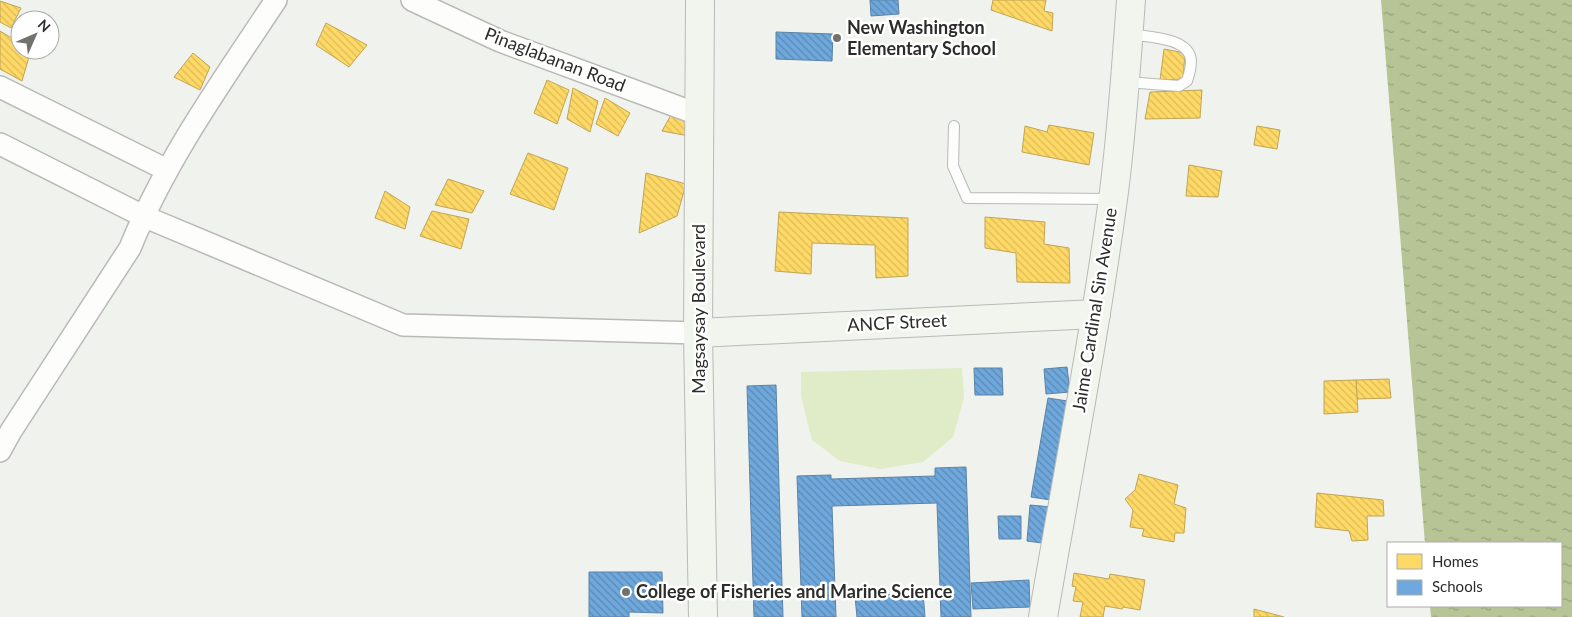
<svg xmlns="http://www.w3.org/2000/svg" width="1572" height="617" font-family="Lato,sans-serif">
	<style>
		.green { fill: #e0ebc7 }
		.water { fill: url(#water-ripples) }
		.homes { fill: url(#homes-back-hatch); stroke: #c0a554 }
		.schools { fill: url(#schools-back-hatch); stroke: #5b83a7 }
		.lines { fill: none; stroke-linecap: round; stroke-linejoin: round }
		.lane-casing { stroke: #b9bab7; stroke-width: 12 }
		.street-casing { stroke: #b9bab7; stroke-width: 24 }
		.secondary-casing { stroke: #b9bab7; stroke-width: 30 }
		.lane { stroke: #fdfdfc; stroke-width: 10 }
		.street { stroke: #fdfdfc; stroke-width: 21 }
		.secondary { stroke: #f2f4ee; stroke-width: 28 }
		.poi-dot { fill: #71726e; stroke: #fff; stroke-width: 2 }
		.labels { text-anchor: middle; stroke-width: 5; stroke-linejoin: round; paint-order: stroke }
		.poi-label { font-size: 18px; font-weight: bold; fill: #2c2d2a; stroke: #fff; text-anchor: start }
		.street-label { font-size: 18px; fill: #2c2d2a; stroke: #fff }
	</style>
	<defs>
		<pattern id="water-ripples" width="26" height="14" patternUnits="userSpaceOnUse" patternTransform="scale(1.25)"><rect width="26" height="14" fill="#b7c496"/><path d="M2 4q2-2 4 0t4 0M15 11q2-2 4 0t4 0" fill="none" stroke="#95a07b"/></pattern>
		<pattern id="homes-back-hatch" width="6" height="6" patternUnits="userSpaceOnUse" patternTransform="scale(1.25)"><rect width="6" height="6" fill="#ffd966"/><path d="M-1 5l2 2M0 0l6 6M5-1l2 2" fill="none" stroke="#dbbb59"/></pattern>
		<pattern id="schools-back-hatch" width="6" height="6" patternUnits="userSpaceOnUse" patternTransform="scale(1.25)"><rect width="6" height="6" fill="#6fa8dc"/><path d="M-1 5l2 2M0 0l6 6M5-1l2 2" fill="none" stroke="#5b89b3"/></pattern>
	</defs>
	<rect width="100%" height="100%" fill="#f0f2ed"/>
	<polygon class="green" points="962,368 964,398 953,437 923,462 880,469 840,461 812,440 801,396 801,372"/>
	<polygon class="water" points="1381,0 1572,0 1572,617 1431,617 1430,606 1561,606 1561,543 1425,543"/>
	<g class="homes">
		<polygon points="993,0 1046,0 1044,11 1053,13 1052,31 991,10"/>
		<polygon points="0,1 21,8 11,28 0,22"/>
		<polygon points="326,23 367,45 349,67 316,45"/>
		<polygon points="0,31 20,43 20,50 31,50 22,81 0,69"/>
		<polygon points="1164,49 1185,53 1183,79 1160,80"/>
		<polygon points="193,53 210,67 200,90 174,77"/>
		<polygon points="547,80 569,90 557,124 534,113"/>
		<polygon points="573,88 598,101 590,132 567,119"/>
		<polygon points="1202,90 1200,118 1145,119 1150,92"/>
		<polygon points="605,98 630,113 618,136 596,124"/>
		<polygon points="671,115 692,123 689,136 662,131"/>
		<polygon points="1049,125 1094,133 1089,165 1022,152 1025,126 1047,132"/>
		<polygon points="1257,126 1280,130 1277,149 1254,145"/>
		<polygon points="528,153 568,168 554,210 510,194"/>
		<polygon points="1189,165 1222,171 1218,197 1186,196"/>
		<polygon points="646,173 686,184 677,216 639,233"/>
		<polygon points="448,179 484,191 472,213 435,205"/>
		<polygon points="385,191 410,207 405,229 375,218"/>
		<polygon points="432,211 469,219 461,249 420,236"/>
		<polygon points="779,212 908,218 908,276 876,278 875,245 812,243 811,274 775,271"/>
		<polygon points="985,217 1045,222 1044,244 1069,248 1070,283 1017,282 1016,253 985,248"/>
		<polygon points="1389,379 1391,398 1357,399 1356,380"/>
		<polygon points="1356,380 1358,412 1324,414 1324,381"/>
		<polygon points="1139,474 1178,485 1174,504 1186,508 1184,533 1175,533 1174,542 1142,536 1144,529 1130,527 1133,510 1125,499 1135,490"/>
		<polygon points="1317,493 1383,500 1384,516 1367,516 1368,540 1352,541 1349,531 1315,527"/>
		<polygon points="1074,573 1109,579 1110,574 1145,580 1140,610 1123,607 1122,609 1105,606 1103,617 1080,617 1083,602 1073,601 1076,587 1072,586"/>
		<polygon points="1254,609 1284,617 1254,617"/>
	</g>
	<g class="schools">
		<polygon points="870,0 898,0 899,14 871,16"/>
		<polygon points="776,32 833,34 832,61 776,59"/>
		<polygon points="1067,367 1070,392 1046,394 1044,369"/>
		<polygon points="974,368 1002,368 1003,395 975,395"/>
		<polygon points="776,385 783,617 754,617 747,386"/>
		<polygon points="1048,398 1074,402 1057,501 1031,497"/>
		<polygon points="966,467 971,617 941,617 937,503 832,506 836,617 802,617 797,476 831,475 831,479 935,476 935,468"/>
		<polygon points="1030,505 1052,507 1049,544 1027,541"/>
		<polygon points="998,516 1021,516 1021,539 999,539"/>
		<polygon points="589,572 662,572 663,613 629,612 629,617 589,617"/>
		<polygon points="1029,580 1030,607 973,609 971,583"/>
		<polygon points="923,592 925,617 857,617 855,597"/>
	</g>
	<g class="lines">
		<g class="lane-casing">
			<g id="lane">
				<path d="M 1126,82 L 1179,86 L 1187,81 C 1189,75 1191,67 1191,61 C 1190,37 1147,37 1130,34"/>
				<polyline points="954,126 953,166 967,198 1112,199"/>
			</g>
		</g>
		<g class="street-casing">
			<g id="street">
				<polyline points="412,0 500,41 700,115"/>
				<polyline points="0,87 167,170"/>
				<polyline points="0,144 143,216 403,325 698,333"/>
				<path d="M 0,451 L 11,431 L 130,248 C 166,159 223,80 276,0"/>
			</g>
		</g>
		<g class="secondary-casing">
			<g id="secondary">
				<polyline points="700,0 698,333 703,617"/>
				<polyline points="698,333 1096,314"/>
				<path d="M 1043,617 C 1067,478 1094,339 1113,199 C 1122,133 1126,67 1131,0"/>
			</g>
		</g>
		<use href="#lane" class="lane"/>
		<use href="#street" class="street"/>
		<use href="#secondary" class="secondary"/>
	</g>
	<g class="poi-dot">
		<circle cx="837" cy="38" r="5"/>
		<circle cx="626" cy="592" r="5"/>
	</g>
	<g class="labels">
		<g class="poi-label">
			<text x="847" y="34">New Washington<tspan x="847" dy="21">Elementary School</tspan></text>
			<text x="636" y="598">College of Fisheries and Marine Science</text>
		</g>
		<g class="street-label">
			<text transform="translate(555 60) rotate(21)" y="6">Pinaglabanan Road</text>
			<text transform="translate(699 309) rotate(-90)" y="6">Magsaysay Boulevard</text>
			<text transform="translate(1095 310) rotate(-81)" y="6">Jaime Cardinal Sin Avenue</text>
			<text transform="translate(897 323) rotate(-3)" y="6">ANCF Street</text>
		</g>
	</g>
	<rect x="1387" y="542" width="175" height="65" fill="#ffffff" stroke="#ababaa"/>
	<rect x="1397" y="554" width="25" height="15" fill="#ffd966" stroke="#ababaa"/>
	<text x="1432" y="567" font-size="15" fill="#2c2d2a">Homes</text>
	<rect x="1397" y="580" width="25" height="15" fill="#6fa8dc" stroke="#ababaa"/>
	<text x="1432" y="592" font-size="15" fill="#2c2d2a">Schools</text>
	<g transform="translate(35 35) rotate(45)"><circle r="24" fill="#ffffff" stroke="#ababaa"/>
	<path d="M0-4L9 19L0 12L-9 19Z" fill="#71726e"/>
	<text y="-8" font-size="14" font-weight="bold" text-anchor="middle" fill="#2c2d2a">N</text>
	</g>
</svg>
